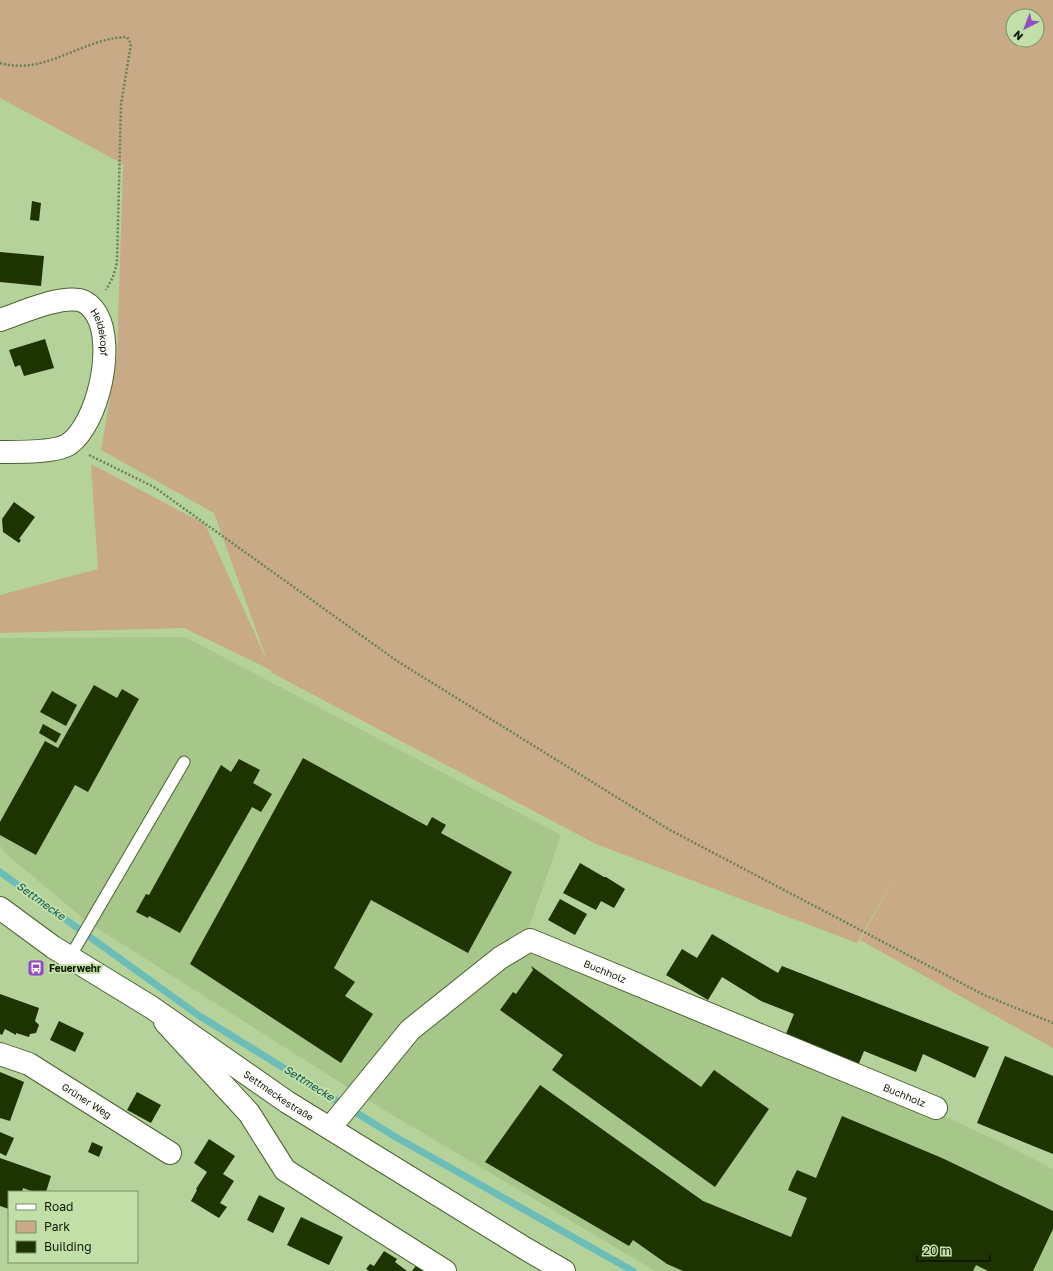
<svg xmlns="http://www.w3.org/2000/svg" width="1053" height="1271" font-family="'Golos Text',sans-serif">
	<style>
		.built { fill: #a7c689 }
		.green { fill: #c9aa86; fill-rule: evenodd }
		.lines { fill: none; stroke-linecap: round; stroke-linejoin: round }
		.stream { stroke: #6cbdb8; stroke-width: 7 }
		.building { fill: #1d3300 }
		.service-casing { stroke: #4b6330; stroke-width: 13 }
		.minor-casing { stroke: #4b6330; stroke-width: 24 }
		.tertiary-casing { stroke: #4b6330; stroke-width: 24 }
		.path { stroke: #6c8158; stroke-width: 2.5; stroke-dasharray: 2 2; stroke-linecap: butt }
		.service { stroke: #fff; stroke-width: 11 }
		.minor { stroke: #fff; stroke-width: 22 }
		.tertiary { stroke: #fff; stroke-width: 22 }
		.labels { text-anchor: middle; stroke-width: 4; stroke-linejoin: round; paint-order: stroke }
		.street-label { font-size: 10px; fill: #101a05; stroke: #c2dfa7 }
		.poi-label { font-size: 10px; font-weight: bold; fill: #101a05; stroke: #c2dfa7; text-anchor: start }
		.water-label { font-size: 11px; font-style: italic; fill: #0a5451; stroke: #c2dfa7 }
	</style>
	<rect width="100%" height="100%" fill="#b5d29a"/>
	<polygon class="built" points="185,637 561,835 529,927 996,1140 1049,1167 1053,1170 1053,1271 655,1271 371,1102 86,921 4,852 0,845 0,638"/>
	<path class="green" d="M 0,0 L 1053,0 L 1053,1048 L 860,940 L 905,860 L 857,943 L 596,844 L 272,673 L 271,670 L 184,628 L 0,633 L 0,595 L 98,569 L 91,464 L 205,524 L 268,663 L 214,513 L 101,450 L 117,358 L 123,164 L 0,98 ZM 1013,16 L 1037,16 L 1037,40 L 1013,40 Z"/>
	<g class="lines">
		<polyline class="stream" points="0,872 198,1015 394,1136 633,1271"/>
	</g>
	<g class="building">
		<polygon points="32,201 41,203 39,221 30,220"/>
		<polygon points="0,252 44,256 41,286 0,282"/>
		<polygon points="45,339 54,368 24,376 20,365 15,367 9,350"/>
		<polygon points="14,502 35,517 19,539 21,540 19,543 3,532 2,519"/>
		<polygon points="94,685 117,698 122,689 139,699 88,792 75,785 36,855 0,835 0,822 45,741 58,748"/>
		<polygon points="52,691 77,705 66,726 40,712"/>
		<polygon points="43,724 61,734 56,743 39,733"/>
		<polygon points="303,758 427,826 432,817 446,825 441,833 512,872 468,953 371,900 334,968 355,982 345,996 373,1014 341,1063 190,964"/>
		<polygon points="239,759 260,770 253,783 272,794 261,812 252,807 180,933 149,916 148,918 136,912 146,894 149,895 221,765 231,772"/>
		<polygon points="580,863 604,877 606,877 625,889 614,908 601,901 596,910 563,893"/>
		<polygon points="560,899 587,914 575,935 548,920"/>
		<polygon points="712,934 778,973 782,966 989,1047 975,1078 923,1054 916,1072 864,1051 857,1068 784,1039 794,1014 761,1001 722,977 708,1000 666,975 682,949 697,958"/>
		<polygon points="531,966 701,1087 714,1070 769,1109 715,1187 552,1070 563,1055 500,1010 513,992 516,994 533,970"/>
		<polygon points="0,994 39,1008 35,1021 39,1025 36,1033 30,1034 29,1037 16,1033 16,1035 5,1029 2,1035 0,1034"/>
		<polygon points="59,1021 84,1033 75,1052 50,1040"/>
		<polygon points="1005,1056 1053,1076 1053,1154 977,1123"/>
		<polygon points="0,1072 24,1082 10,1121 0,1118"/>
		<polygon points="540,1085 703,1201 791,1237 807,1198 788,1190 792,1180 797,1170 816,1178 842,1116 942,1158 1053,1211 1053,1229 1033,1271 988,1271 976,1265 973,1271 683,1271 667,1264 633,1240 629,1246 485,1162"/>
		<polygon points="137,1092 161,1105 151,1123 127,1110"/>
		<polygon points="0,1132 14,1138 6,1156 0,1153"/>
		<polygon points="209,1139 235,1156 223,1174 234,1181 220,1203 227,1207 219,1218 191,1201 197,1190 196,1189 207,1172 194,1163"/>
		<polygon points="92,1142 103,1147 99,1157 88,1152"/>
		<polygon points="0,1158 51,1176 46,1192 34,1192 23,1188 22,1192 9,1192 9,1209 0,1206"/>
		<polygon points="259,1195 285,1208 273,1233 247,1220"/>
		<polygon points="301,1217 343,1237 329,1265 287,1245"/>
		<polygon points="384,1251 397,1259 395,1262 407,1271 369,1271 366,1269 370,1264 374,1266"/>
		<polygon points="420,1260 432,1271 412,1271"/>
	</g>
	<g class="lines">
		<g class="service-casing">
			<polyline id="service" points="70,957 184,762"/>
		</g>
		<g class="minor-casing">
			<g id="minor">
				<path id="s1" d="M 0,320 C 21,313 58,296 79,300 C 88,302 93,308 97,315 C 115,347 98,423 69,444 C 56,453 16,452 0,452"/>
				<polyline points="165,1022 249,1113 285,1170 445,1271"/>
				<path id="s2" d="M 0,1054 L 29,1064 L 170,1153"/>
				<path id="s3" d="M 330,1128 L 410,1030 L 500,958 L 530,940 L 936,1108"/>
			</g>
		</g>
		<g class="tertiary-casing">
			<g id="tertiary">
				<path id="s4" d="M 0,908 L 53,947 L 151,1007 L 287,1102 L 526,1249 L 564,1271"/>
			</g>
		</g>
		<g class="path">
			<path d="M 0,63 C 46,76 82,38 127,37 L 131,44 L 121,104 L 117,263 L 113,277 L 106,290"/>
			<polyline points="89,455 154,487 397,661 668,829 984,995 1053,1023"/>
		</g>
		<use href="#service" class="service"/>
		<use href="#minor" class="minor"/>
		<use href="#tertiary" class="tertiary"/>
	</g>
	<defs>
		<g id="bus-square" transform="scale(0.9)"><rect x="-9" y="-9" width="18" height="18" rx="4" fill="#944dc0" stroke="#c2dfa7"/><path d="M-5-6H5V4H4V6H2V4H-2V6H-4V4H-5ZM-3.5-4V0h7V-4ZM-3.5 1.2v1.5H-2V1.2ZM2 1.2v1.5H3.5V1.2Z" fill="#fff"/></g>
	</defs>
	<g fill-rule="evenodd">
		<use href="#bus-square" x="36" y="968"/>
	</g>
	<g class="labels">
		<g class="street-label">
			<text dy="4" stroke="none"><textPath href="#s1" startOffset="124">Heidekopf</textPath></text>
			<text dy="4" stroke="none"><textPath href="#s3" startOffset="358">Buchholz</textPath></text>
			<text dy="4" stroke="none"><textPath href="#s4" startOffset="336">Settmeckestraße</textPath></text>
			<text dy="4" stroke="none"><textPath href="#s3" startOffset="682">Buchholz</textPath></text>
			<text dy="4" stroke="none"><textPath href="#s2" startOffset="99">Grüner Weg</textPath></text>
		</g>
		<g class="poi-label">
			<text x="49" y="972">Feuerwehr</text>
		</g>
		<g class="water-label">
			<text transform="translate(41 901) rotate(36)" y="4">Settmecke</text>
			<text transform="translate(309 1083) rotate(32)" y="4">Settmecke</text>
		</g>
	</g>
	<rect x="8" y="1191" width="130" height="72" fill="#c2dfa7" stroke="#7b9066"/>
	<rect x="16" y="1204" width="20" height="6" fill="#ffffff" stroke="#7b9066"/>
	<text x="44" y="1211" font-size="12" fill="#101a05">Road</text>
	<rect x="16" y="1221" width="20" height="12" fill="#c9aa86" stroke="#7b9066"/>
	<text x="44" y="1231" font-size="12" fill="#101a05">Park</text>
	<rect x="16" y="1241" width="20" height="12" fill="#1d3300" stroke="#7b9066"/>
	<text x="44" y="1251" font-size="12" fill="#101a05">Building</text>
	<g transform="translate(1025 28) rotate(222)"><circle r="19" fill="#c2dfa7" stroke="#7b9066"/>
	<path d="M0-3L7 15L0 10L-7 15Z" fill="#944dc0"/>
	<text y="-6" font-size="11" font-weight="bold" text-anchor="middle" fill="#101a05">N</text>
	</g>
	<path d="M917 1255v6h73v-6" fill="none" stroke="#101a05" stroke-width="2"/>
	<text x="923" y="1255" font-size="12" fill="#101a05" stroke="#c2dfa7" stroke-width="3" paint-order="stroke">20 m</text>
</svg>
